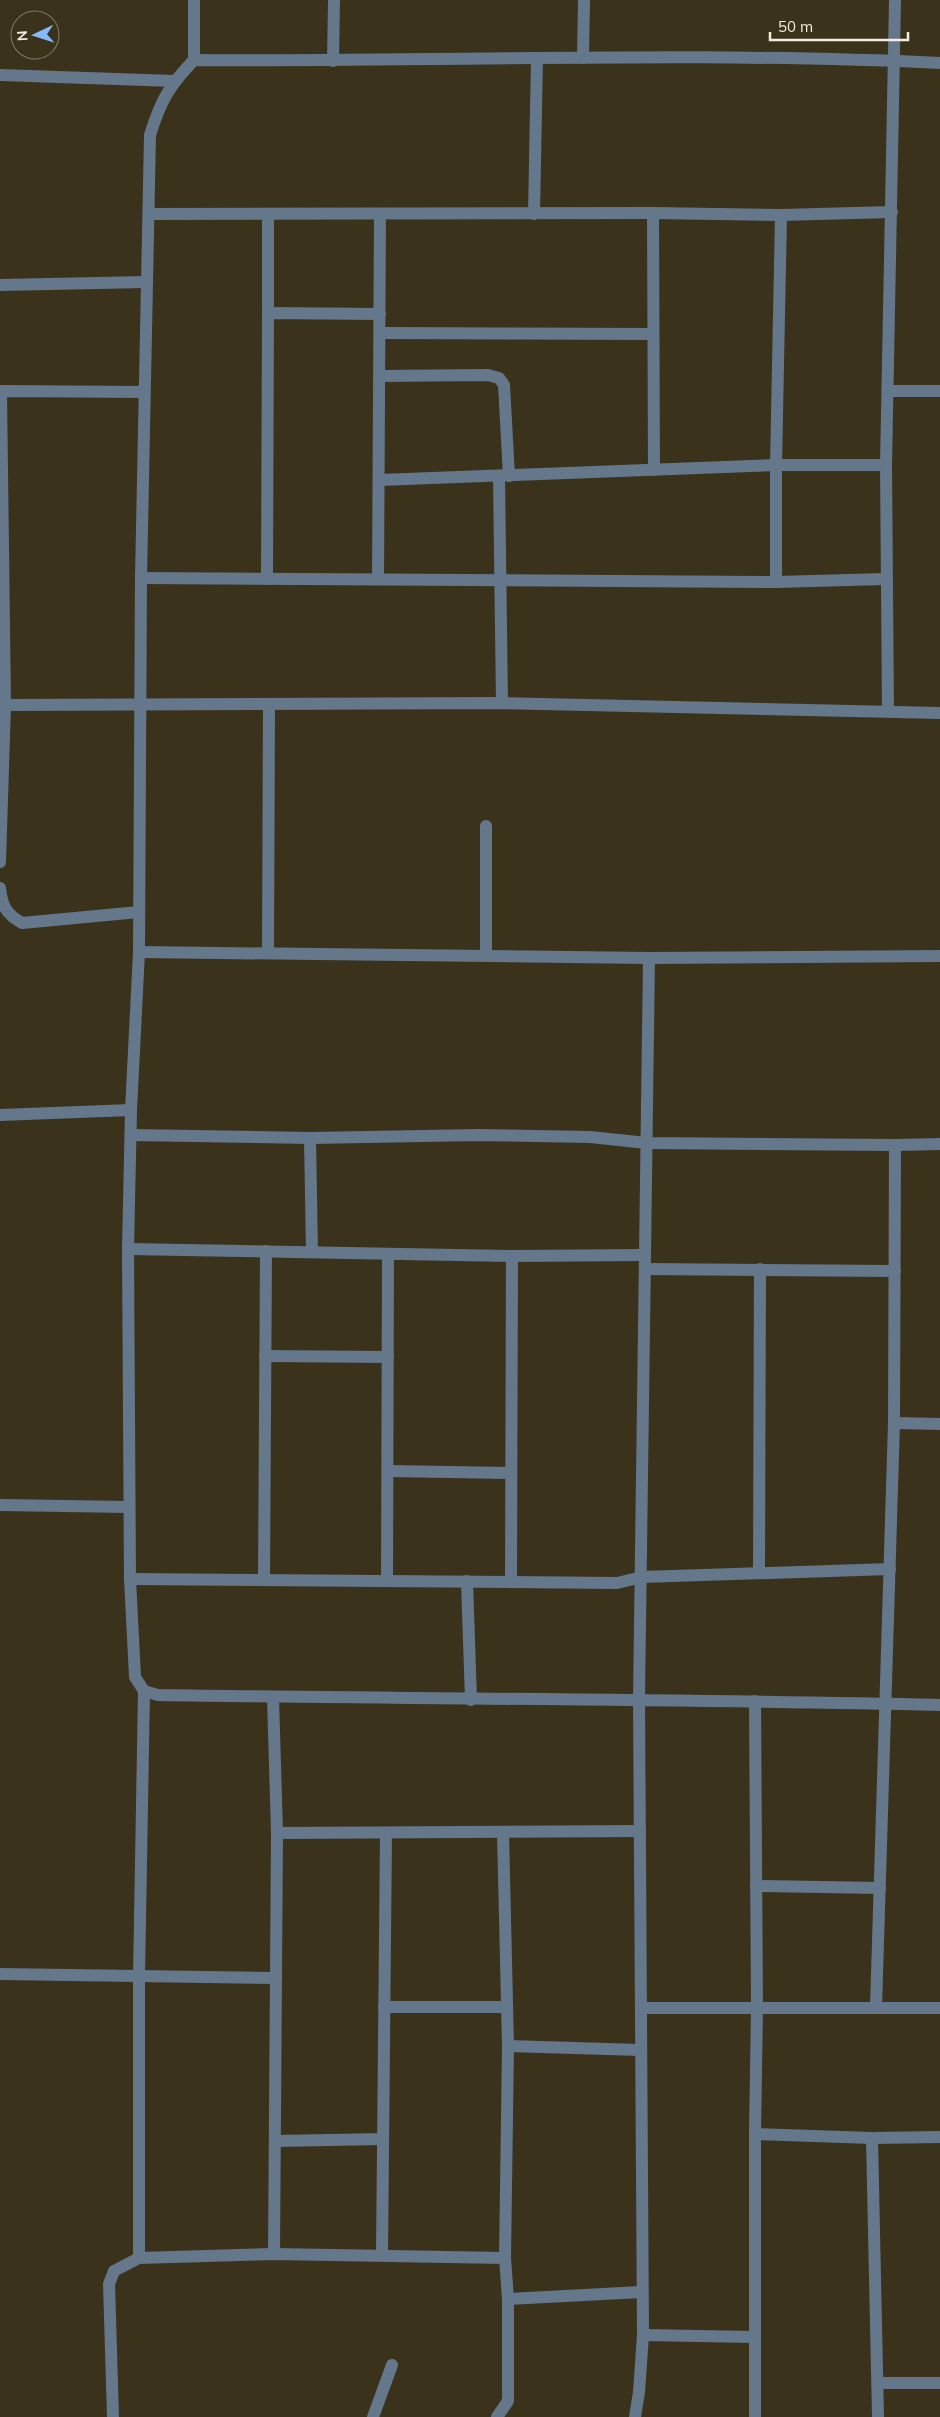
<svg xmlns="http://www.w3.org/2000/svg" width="940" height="2417" font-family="Mulish,sans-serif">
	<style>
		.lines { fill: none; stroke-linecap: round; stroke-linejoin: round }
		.minor { stroke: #65778b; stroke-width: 12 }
	</style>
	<rect width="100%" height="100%" fill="#3b321c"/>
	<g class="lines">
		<g class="minor">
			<polyline points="194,0 194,60"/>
			<polyline points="583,58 584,0"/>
			<polyline points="333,61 334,0"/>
			<polyline points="0,75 174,81"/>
			<polyline points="653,213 654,470"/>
			<polyline points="149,214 653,213 781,215 892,212"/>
			<polyline points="534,214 537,58"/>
			<polyline points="0,285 146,282"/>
			<polyline points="268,313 268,214"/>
			<polyline points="380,333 653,334"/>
			<polyline points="380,376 488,375 499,378 504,385 509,476"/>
			<polyline points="888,391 940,391"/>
			<polyline points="499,477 502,703"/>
			<polyline points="380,480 776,465 886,465"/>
			<polyline points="141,578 776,582 885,579"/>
			<polyline points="267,579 268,313 380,314"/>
			<polyline points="378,579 380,214"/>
			<polyline points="776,582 776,465 781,215"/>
			<polyline points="5,705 502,703 940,713"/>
			<polyline points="888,710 886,465 895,0"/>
			<polyline points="486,826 486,955"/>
			<polyline points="0,862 5,705 1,391 143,392"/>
			<path d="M 0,888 C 2,906 6,914 22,923 L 139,912"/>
			<polyline points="139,952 649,958 940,956"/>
			<polyline points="268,953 269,704"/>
			<polyline points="0,1115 131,1110"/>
			<polyline points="131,1135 310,1138 479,1135 590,1137 647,1143 895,1145 940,1144"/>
			<polyline points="310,1138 312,1252"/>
			<polyline points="128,1249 512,1256 645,1255"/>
			<polyline points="646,1269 895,1271"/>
			<polyline points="265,1356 388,1357"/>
			<polyline points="894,1423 940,1424"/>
			<polyline points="388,1471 511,1473"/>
			<polyline points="0,1505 129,1507"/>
			<polyline points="759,1572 760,1269"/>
			<polyline points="130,1579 617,1583 642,1577 890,1569"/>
			<polyline points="264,1579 266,1251"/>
			<polyline points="387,1581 388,1254"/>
			<polyline points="467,1581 471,1700"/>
			<polyline points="511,1581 512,1256"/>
			<path d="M 144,1691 L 158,1695 C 419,1699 679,1699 940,1705"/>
			<polyline points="273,1697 277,1833 274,2254"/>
			<polyline points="277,1833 640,1831"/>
			<polyline points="756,1886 880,1888"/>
			<polyline points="0,1974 276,1978"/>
			<polyline points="384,2007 506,2007"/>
			<polyline points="876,2007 894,1423 895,1145"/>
			<polyline points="642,2008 940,2008"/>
			<polyline points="508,2046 640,2050"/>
			<polyline points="755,2134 872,2138 940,2137"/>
			<polyline points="872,2138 878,2417"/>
			<polyline points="275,2141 383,2139"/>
			<polyline points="382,2255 386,1833"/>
			<path d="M 139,2258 L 139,1977 L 144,1691 L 135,1677 L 130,1579 L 128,1249 L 131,1110 L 139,952 L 141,578 L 150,135 C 161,100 169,86 194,60 C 443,62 692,51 940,63"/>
			<polyline points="508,2299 641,2292"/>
			<polyline points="643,2335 754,2337"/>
			<polyline points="878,2383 940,2383"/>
			<polyline points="113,2417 109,2284 114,2271 139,2258 274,2254 505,2258"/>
			<polyline points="373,2417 392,2365"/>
			<polyline points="497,2417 508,2401 508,2299 505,2258 508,2046 503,1832"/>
			<polyline points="635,2417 639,2392 643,2335 639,1699 649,958"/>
			<polyline points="755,2417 755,2134 757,2008 755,1701"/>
		</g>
	</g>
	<g transform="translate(35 35) rotate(266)"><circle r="24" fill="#3b321c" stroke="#857d6a"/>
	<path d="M0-4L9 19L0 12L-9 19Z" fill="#85bbfb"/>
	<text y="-8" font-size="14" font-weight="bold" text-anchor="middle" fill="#f3ede0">N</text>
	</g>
	<path d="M770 32v8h138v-8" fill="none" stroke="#f3ede0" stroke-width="2.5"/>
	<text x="778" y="32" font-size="15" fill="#f3ede0" stroke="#3b321c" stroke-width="4" paint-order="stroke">50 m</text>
</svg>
